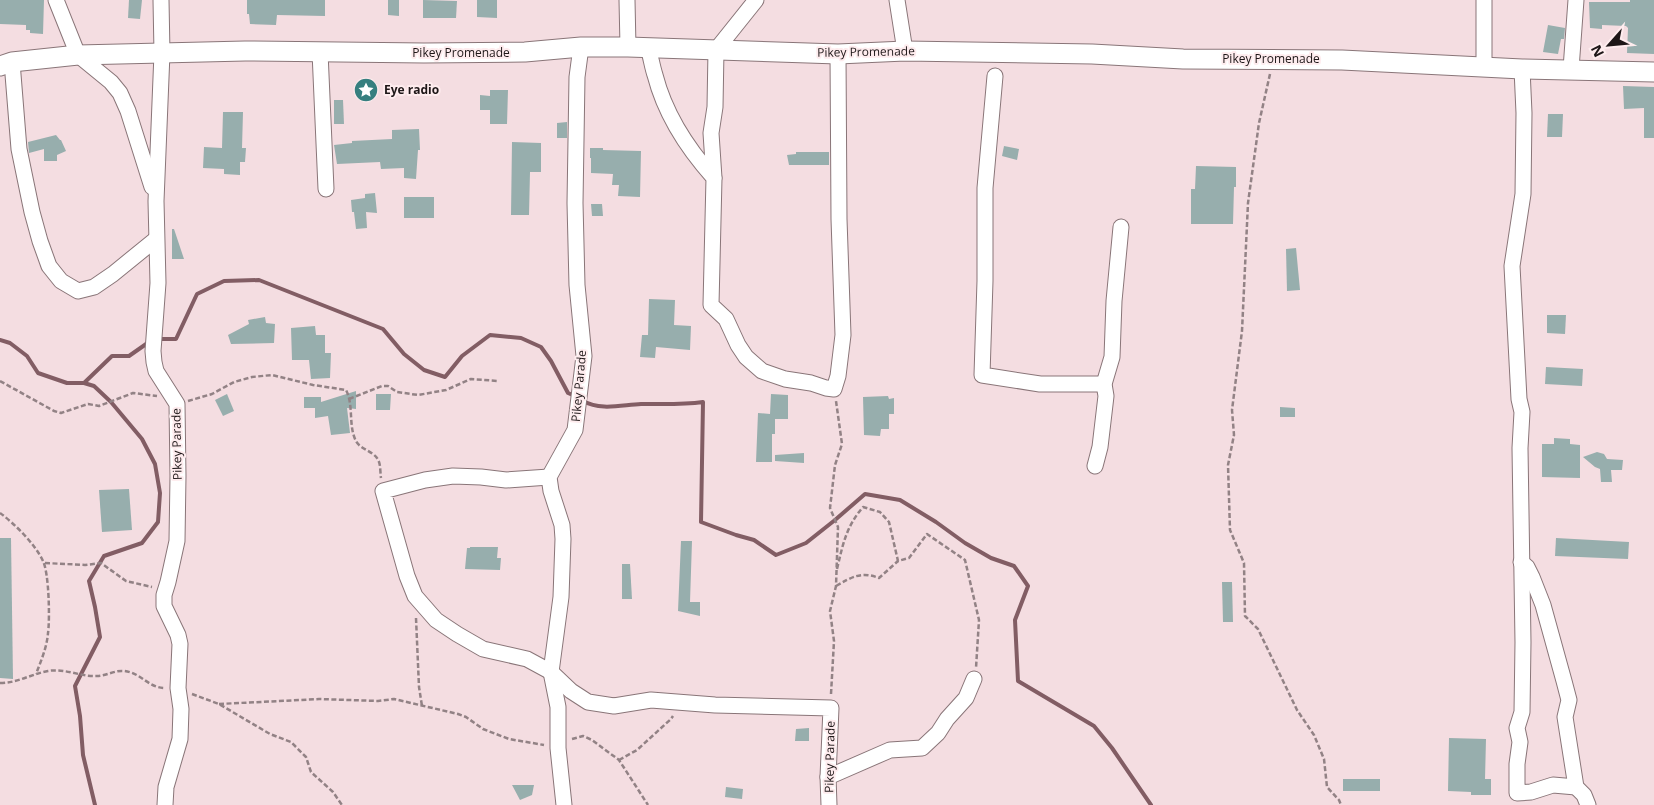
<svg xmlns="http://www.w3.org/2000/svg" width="1654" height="805" font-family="'Open Sans',sans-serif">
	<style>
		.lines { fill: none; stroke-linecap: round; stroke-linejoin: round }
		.stream { stroke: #825d64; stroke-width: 4 }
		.building { fill: #97aead }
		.minor-casing { stroke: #897578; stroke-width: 17 }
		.tertiary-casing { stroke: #897578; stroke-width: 21 }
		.path { stroke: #928285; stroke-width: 2.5; stroke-dasharray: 5 2.5; stroke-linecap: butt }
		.minor { stroke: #fff; stroke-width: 15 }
		.tertiary { stroke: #fff; stroke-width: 19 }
		.labels { text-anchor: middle; stroke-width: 4; stroke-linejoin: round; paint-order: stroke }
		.street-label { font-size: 12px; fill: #1d1617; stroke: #feecee }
		.poi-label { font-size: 12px; font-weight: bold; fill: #1d1617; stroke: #feecee; text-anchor: start }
	</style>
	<rect width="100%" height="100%" fill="#f4dde1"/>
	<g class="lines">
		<g class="stream">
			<polyline points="158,339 176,339 197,294 224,281 259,280 383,329 404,354 424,370 445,377 462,356 490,335 521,338 541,347 551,361 568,393 575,396"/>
			<polyline points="0,340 10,343 27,356 38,373 67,383 84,383 94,386 111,402 142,439 155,464 160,493 158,522 142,543 104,556 89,581 95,607 100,637 75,686 80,716 83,755 95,805"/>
			<polyline points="84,383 112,356 129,356 149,342"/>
			<path d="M 583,401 C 601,411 621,405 641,404 C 662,404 682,405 703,402 L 701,522 L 736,535 L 754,540 L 776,555 L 806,543 L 835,520 L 865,494 L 900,500 L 936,522 L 965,543 L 991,558 L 1014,566 L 1028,586 L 1015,620 L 1018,681 L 1094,726 L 1112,748 L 1151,805"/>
		</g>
	</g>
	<g class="building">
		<polygon points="0,0 44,0 43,34 30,33 30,30 26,30 26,25 0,24"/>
		<polygon points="129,0 142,0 140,19 128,18"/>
		<polygon points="247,0 325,0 325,16 277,15 276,25 250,24 249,14 247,14"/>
		<polygon points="388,0 399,0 399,16 388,15"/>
		<polygon points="423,0 457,1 456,18 423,18"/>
		<polygon points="477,0 497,0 497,18 477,17"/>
		<polygon points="1630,0 1654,0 1654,54 1627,53 1628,28 1626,26 1602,25 1602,29 1590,28 1589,2 1630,2"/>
		<polygon points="1548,25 1565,28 1564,39 1561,39 1558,54 1543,52"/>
		<polygon points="1623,86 1654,87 1654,138 1644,138 1644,108 1624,109"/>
		<polygon points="490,90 508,90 507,124 490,124 490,110 480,110 480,95 490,96"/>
		<polygon points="334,100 343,100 344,124 334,124"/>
		<polygon points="223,112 243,112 242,148 246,148 245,162 240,162 240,175 224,174 224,169 203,168 204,147 222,148"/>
		<polygon points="1548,114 1563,114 1562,137 1547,137"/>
		<polygon points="567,122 567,138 557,138 557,123"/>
		<polygon points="419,129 420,150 418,150 416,179 404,178 404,168 381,169 380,162 337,164 334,145 352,143 352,141 392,139 392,130"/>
		<polygon points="56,135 60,140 61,140 66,151 57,155 57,161 44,161 44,149 29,153 28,142"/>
		<polygon points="512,142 541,143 541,172 530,172 529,215 511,215"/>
		<polygon points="1004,146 1019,149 1017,160 1002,156"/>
		<polygon points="590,148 603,148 603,150 641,151 640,197 618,196 619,185 612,185 613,174 591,173 591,158 590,158"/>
		<polygon points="796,152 829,152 829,165 789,165 787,155 796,154"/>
		<polygon points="1196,166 1236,167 1236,187 1234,187 1233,224 1191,224 1191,189 1195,189"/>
		<polygon points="375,193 377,213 366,212 367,228 356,229 354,212 352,212 351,200 365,198 365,194"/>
		<rect x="404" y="197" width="30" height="21"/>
		<polygon points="591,204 602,204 603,216 592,216"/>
		<polygon points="172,229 174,229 184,259 172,259"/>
		<polygon points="1296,248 1300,290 1287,291 1286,249"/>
		<polygon points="649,299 675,300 674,325 691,326 690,350 656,347 655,358 640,357 642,335 648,335"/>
		<polygon points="1547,315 1566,315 1565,334 1547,333"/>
		<polygon points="265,317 266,323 275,324 274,343 231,344 228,335 249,324 248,320"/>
		<polygon points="315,326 316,335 325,335 325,353 331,353 330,378 311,379 309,360 292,360 291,328"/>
		<polygon points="1546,367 1583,369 1582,386 1545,384"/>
		<polygon points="356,391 356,409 347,408 350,433 331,435 328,416 315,418 315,408 304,408 304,397 321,397 321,402"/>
		<polygon points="227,394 234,411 223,416 215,400"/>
		<polygon points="376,394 391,394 390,410 376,410"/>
		<polygon points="771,394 788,395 788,419 775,419 775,434 772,434 772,462 756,462 758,413 770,414"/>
		<polygon points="888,396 889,399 894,398 894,414 889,414 889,429 881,429 880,436 864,435 863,397"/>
		<polygon points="1280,407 1295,408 1295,417 1280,417"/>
		<polygon points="1554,438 1570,439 1570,444 1580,445 1580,478 1542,477 1542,444 1554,444"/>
		<polygon points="1597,452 1604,454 1607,459 1623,460 1622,470 1611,470 1612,482 1601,482 1600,469 1595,467 1583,457"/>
		<polygon points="804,453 804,463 775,461 775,455"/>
		<polygon points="129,489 132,530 102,532 99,490"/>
		<polygon points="0,538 11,538 13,679 0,678"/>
		<polygon points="1556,538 1629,542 1628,559 1555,556"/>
		<polygon points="681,541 692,541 690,602 700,602 700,616 678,611"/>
		<polygon points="470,547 498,547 497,558 501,558 500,570 465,569 467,548 470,548"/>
		<polygon points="622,564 630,564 632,599 622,599"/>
		<polygon points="1222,582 1232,582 1233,622 1223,622"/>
		<polygon points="809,728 809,741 795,741 796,729"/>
		<polygon points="1449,738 1486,739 1485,779 1491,779 1491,795 1471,795 1471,792 1448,791"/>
		<rect x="1343" y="779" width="37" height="12"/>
		<polygon points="512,785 534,785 532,795 520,800"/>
		<polygon points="726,787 743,789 742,799 725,797"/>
	</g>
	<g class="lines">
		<g class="minor-casing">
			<g id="minor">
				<polyline points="56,0 78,55 111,82 120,93 128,111 152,187"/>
				<polyline points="161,0 162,53 156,201 158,283 153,351 154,362 156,371 177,404 178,476 177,541 168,582 164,595 164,606 178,635 180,644 178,688 181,709 180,739 166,787 165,805"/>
				<polyline points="627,0 628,47"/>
				<polyline points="897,0 905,51"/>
				<polyline points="1484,0 1484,67"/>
				<path d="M 648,48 C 651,57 652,66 655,75 C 665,114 687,148 714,178 L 711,305 L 726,319 L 738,345 L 746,357 L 762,371 L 785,379 L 811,383 L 826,388 L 834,389 L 838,376 L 843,335 L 839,219 L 838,54"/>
				<polyline points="320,52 326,189"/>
				<polyline points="12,62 19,149 32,212 40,241 49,266 61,281 78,291 94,287 113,274 156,239"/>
				<polyline points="1522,69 1524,113 1523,194 1512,266 1519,399 1522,412 1520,448 1523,642 1522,712 1517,728 1520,742 1517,764 1517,793 1531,792 1553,785 1576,787"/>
				<polyline points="1571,69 1576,0"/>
				<polyline points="995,76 985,188 985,281 982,375 1040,384 1104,384"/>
				<polyline points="714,178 711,133 715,107 716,50 756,0"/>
				<polyline points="1095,466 1100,447 1106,396 1104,384 1112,357 1114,301 1121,227"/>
				<polyline points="549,477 506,480 481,477 453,476 425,480 383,491 407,576 415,596 436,620 457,634 483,649 527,659 551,672 571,691 588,702 614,706 651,700 715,705 831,708 828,777 829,805"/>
				<polyline points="1521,562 1527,567 1532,577 1543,605 1564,681 1569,700 1565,717 1576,787 1584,795 1588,805"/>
				<polyline points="828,777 890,750 922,748 938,733 947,719 966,698 974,679"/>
				<polyline points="564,805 558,748 558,707 551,672 561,597 563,539 562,525 551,491 549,477 575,430 584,356 577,285 575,203 577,77 581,47"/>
			</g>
		</g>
		<g class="tertiary-casing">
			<polyline id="tertiary" points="0,66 12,62 78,55 245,51 424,53 525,52 581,47 628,47 838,54 905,51 1092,54 1183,59 1342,60 1522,69 1654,72"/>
		</g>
		<g class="path">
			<polyline points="1270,74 1259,123 1248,203 1242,331 1232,410 1234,435 1228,465 1230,530 1244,563 1245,616 1258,629 1297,710 1314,735 1324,759 1327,787 1339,800 1341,805"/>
			<polyline points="0,381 54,411 61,413 88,404 99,406 133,393 157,396"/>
			<polyline points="349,399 382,386 388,386 397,392 418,395 446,390 471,379 498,381"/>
			<path d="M 188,401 L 212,394 L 234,382 L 252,377 L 272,375 L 313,385 L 346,390 C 354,405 348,426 356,441 C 360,449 372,451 377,458 C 381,463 380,472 381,478"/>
			<path d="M 0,513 C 15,524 35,544 43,561 C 49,573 50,619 48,633 C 47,647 41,661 36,674"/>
			<polyline points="45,563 85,565 101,563 126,581 152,587"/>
			<path d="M 837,569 C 843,544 846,527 863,507 L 880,512 L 889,522 L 898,561 L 909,558 L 927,534 L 965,560 L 979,620 L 976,668"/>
			<path d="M 836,586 C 852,577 861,571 879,578 L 898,561"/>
			<polyline points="416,618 419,687 422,706"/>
			<path d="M 0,683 C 18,683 31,674 48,671 C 65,668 81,677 97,676 C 106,676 115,670 124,671 C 142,673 148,688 165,688"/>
			<polyline points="192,694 219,704 270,734 291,742 306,757 311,772 333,792 342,805"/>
			<polyline points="831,694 834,641 830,611 836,586 838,527 830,508 835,465 842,444 836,401"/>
			<polyline points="219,704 319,699 378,701 394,699 458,714 466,717 483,729 509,739 544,745"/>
			<polyline points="572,739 583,736 592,740 619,760 648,805"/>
			<polyline points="619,760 637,750 671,719 673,716"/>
		</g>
		<use href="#minor" class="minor"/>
		<use href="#tertiary" class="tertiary"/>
	</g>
	<defs>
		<g id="sight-disc" transform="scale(1.25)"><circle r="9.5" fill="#367f7f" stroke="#feecee"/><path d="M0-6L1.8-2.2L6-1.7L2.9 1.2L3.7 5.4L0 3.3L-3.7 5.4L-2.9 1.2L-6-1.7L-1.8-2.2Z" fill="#fff"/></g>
	</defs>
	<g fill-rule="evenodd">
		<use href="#sight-disc" x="366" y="90"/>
	</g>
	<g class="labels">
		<g class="street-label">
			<text transform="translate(866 52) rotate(-1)" y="4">Pikey Promenade</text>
			<text x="461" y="57">Pikey Promenade</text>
			<text x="1271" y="63">Pikey Promenade</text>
			<text transform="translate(579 386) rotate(-85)" y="4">Pikey Parade</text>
			<text transform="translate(177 444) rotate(-91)" y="4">Pikey Parade</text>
			<text transform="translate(830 757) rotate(-89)" y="4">Pikey Parade</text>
		</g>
		<g class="poi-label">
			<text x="384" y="94">Eye radio</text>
		</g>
	</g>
	<g transform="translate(1609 45) rotate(243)" stroke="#feecee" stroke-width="4" paint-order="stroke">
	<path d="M0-4L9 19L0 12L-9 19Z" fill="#1d1617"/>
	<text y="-8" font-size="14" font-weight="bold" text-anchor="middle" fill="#1d1617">N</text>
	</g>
</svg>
